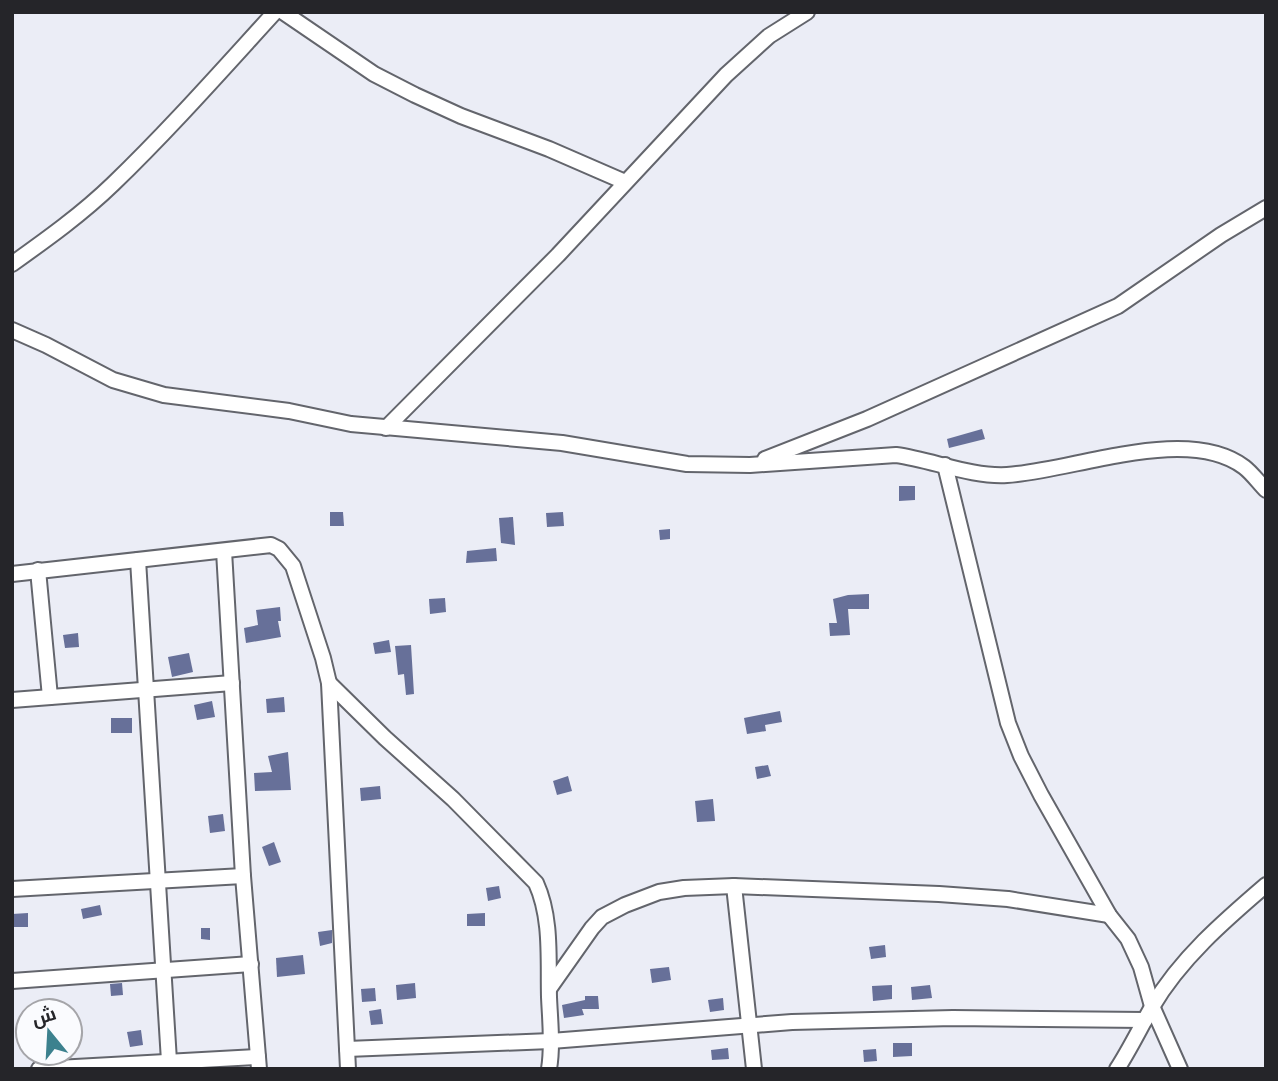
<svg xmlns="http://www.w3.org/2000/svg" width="1278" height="1081" font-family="Arial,Cairo,sans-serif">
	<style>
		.building { fill: #677099 }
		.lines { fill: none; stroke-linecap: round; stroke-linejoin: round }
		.minor-casing { stroke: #63656c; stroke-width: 18 }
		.minor { stroke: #fff; stroke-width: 14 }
	</style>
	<rect width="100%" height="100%" fill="#ebedf6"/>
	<g class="building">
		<polygon points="982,429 985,439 949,448 947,439"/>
		<polygon points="899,486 915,486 915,500 899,501"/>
		<polygon points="330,512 343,512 344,526 330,526"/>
		<polygon points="563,512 564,526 547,527 546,513"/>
		<polygon points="513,517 515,545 501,543 499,518"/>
		<polygon points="670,529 670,539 660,540 659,530"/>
		<polygon points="496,548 497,561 466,563 467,551"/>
		<polygon points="869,594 869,609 848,609 850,635 830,636 829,623 837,623 833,599 848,595"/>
		<polygon points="445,598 446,612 430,614 429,599"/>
		<polygon points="280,607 281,621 278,621 281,637 246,643 244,628 258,625 256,610"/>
		<polygon points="78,633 79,647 65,648 63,635"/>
		<polygon points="389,640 391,652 375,654 373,643"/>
		<polygon points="411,645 414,694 406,695 404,674 398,675 395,646"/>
		<polygon points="189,653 193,672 172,677 168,657"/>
		<polygon points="284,697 285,712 267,713 266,699"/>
		<polygon points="212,701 215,717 197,720 194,705"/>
		<polygon points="780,711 782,722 765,725 766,731 747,734 744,718"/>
		<rect x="111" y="718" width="21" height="15"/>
		<polygon points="288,752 291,790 255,791 254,773 272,772 268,756"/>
		<polygon points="768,765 771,776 757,779 755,767"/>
		<polygon points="568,776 572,791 557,795 553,781"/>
		<polygon points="380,786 381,799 361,801 360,788"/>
		<polygon points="713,799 715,821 697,822 695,801"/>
		<polygon points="223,814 225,831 210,833 208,816"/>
		<polygon points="274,842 281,862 269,866 262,847"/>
		<polygon points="499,886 501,898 488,901 486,888"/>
		<polygon points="100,905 102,915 83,919 81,909"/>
		<polygon points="28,913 28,927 12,927 12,914"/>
		<polygon points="485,913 485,926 467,926 467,914"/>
		<polygon points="201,928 210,928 210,940 201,939"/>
		<polygon points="332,930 332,943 320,946 318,932"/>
		<polygon points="885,945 886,957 871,959 869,947"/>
		<polygon points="303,955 305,974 277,977 276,958"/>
		<polygon points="669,967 671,980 652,983 650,969"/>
		<polygon points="122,983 123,995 111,996 110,984"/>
		<polygon points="415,983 416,998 397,1000 396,985"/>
		<polygon points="892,985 892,999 873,1001 872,986"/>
		<polygon points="930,985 932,998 912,1000 911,987"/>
		<polygon points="375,988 376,1001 362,1002 361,989"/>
		<polygon points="585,996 598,996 599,1009 582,1009 584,1015 564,1018 562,1005 585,1000"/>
		<polygon points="723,998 724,1010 710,1012 708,1000"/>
		<polygon points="381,1009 383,1024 371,1025 369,1011"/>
		<polygon points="141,1030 143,1045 130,1047 127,1032"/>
		<polygon points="893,1043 912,1043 912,1056 893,1057"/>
		<polygon points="728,1048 729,1059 712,1060 711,1050"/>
		<polygon points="876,1049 877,1061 864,1062 863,1050"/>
	</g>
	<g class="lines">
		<g class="minor-casing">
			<g id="minor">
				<polyline points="283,12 374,74 415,95 461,116 549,149 625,182"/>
				<path d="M 12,264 C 47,239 82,214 113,184 C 169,130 222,70 275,12"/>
				<path d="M 12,330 L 46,345 L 113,380 L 164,395 L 289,411 L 351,424 L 562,443 L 687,464 L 750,465 L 896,455 C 933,460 970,477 1007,475 C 1073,471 1187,424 1244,467 C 1252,473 1259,483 1266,490"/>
				<polyline points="386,428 558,255 726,75 769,36 807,12"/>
				<polyline points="765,459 867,419 1118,306 1221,235 1266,208"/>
				<polyline points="945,465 1008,723 1021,756 1041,795 1109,915 1128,939 1141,967 1152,1006 1180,1069"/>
				<polyline points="224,551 243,876 259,1069"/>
				<polyline points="138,560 169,1061"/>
				<polyline points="38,570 50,697"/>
				<polyline points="12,574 271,545 279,549 293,566 323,658 329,683 348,1069"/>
				<path d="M 329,683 L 385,738 L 453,799 L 536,883 C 552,918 548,960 549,997 C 550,1021 553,1045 549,1069"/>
				<polyline points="12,700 232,683"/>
				<polyline points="734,886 754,1069"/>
				<polyline points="12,889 243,876"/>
				<polyline points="12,981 251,964"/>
				<polyline points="549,989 592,928 602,917 625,905 659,892 684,888 734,886 939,894 1008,899 1109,915"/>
				<polyline points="347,1049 551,1041 792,1022 953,1018 1145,1020"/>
				<polyline points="39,1069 258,1057"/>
				<path d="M 1117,1069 C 1130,1049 1140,1028 1152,1007 C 1180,959 1224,921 1266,885"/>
			</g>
		</g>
		<use href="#minor" class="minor"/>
	</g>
	<rect width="1278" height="1081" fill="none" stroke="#252529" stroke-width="28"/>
	<g transform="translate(49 1032) rotate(342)"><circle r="33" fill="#fafbfe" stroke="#a5a5a9" stroke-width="2"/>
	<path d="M0-5L12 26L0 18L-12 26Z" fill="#3c818e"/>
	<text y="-10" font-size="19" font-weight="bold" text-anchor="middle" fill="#252529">ش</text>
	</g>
</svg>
